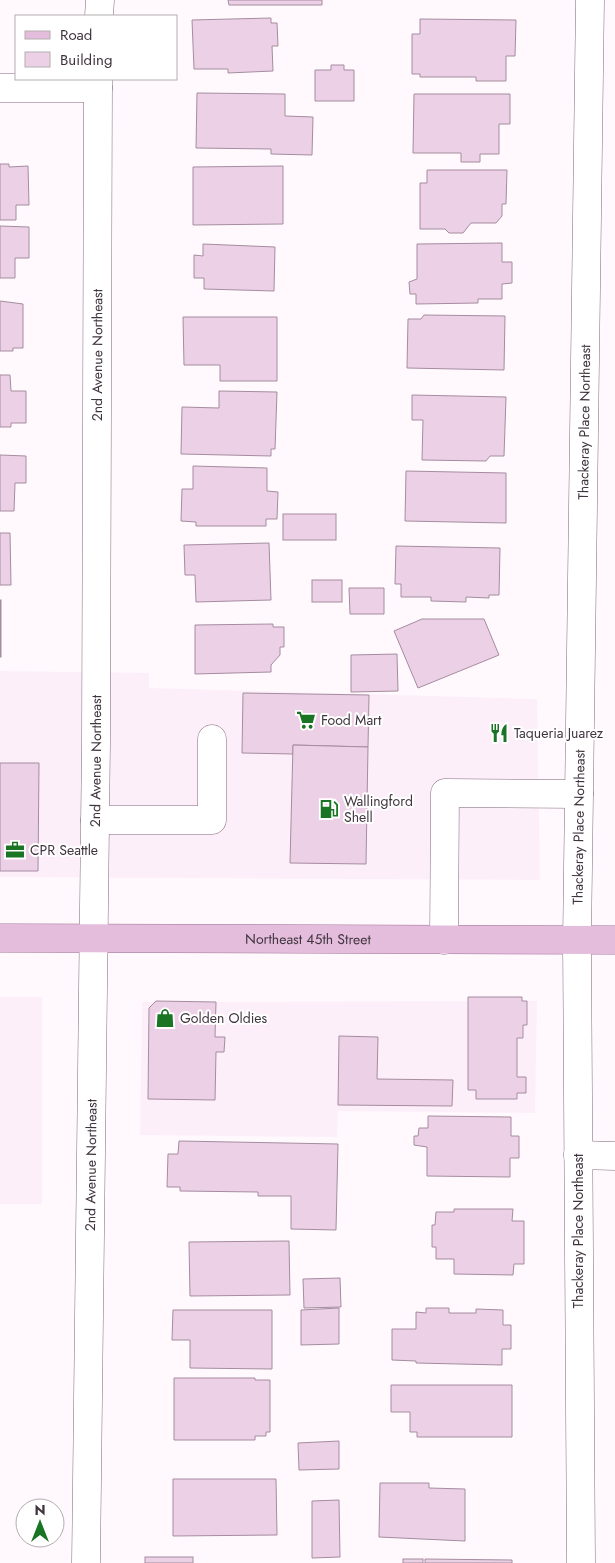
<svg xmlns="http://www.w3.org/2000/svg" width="615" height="1563" font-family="Jost,sans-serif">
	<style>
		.built { fill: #fdeffa }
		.building { fill: #ecd1e6; stroke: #a58c9f }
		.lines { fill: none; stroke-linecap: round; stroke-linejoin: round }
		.minor-casing { stroke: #80687b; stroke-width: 29 }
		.major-casing { stroke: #9f7196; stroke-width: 29 }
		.minor { stroke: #fff; stroke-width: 28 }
		.major { stroke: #e4bddd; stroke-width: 28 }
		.labels { text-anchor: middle; stroke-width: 4; stroke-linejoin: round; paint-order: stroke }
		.street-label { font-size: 14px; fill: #40353e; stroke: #fff }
		.poi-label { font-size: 14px; fill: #40353e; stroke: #fff; text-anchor: start }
	</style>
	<rect width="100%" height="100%" fill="#fff9fd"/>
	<g class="built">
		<polygon points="0,671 149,673 149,688 537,699 540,880 0,877"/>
		<rect x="0" y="997" width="42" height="207"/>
		<polygon points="537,1001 535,1113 338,1111 337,1137 140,1135 142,1002"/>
	</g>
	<g class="building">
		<polygon points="228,0 322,0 322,5 229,5"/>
		<polygon points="271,18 271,23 277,23 278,46 272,46 273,71 228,73 228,69 194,69 192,20"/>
		<polygon points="420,19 516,20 515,56 506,56 506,81 476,81 476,77 420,77 420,74 412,74 412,34 420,34"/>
		<polygon points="331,65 344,65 344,70 354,70 354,101 315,101 315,70 331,70"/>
		<polygon points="197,93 285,94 285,116 313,117 312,155 271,154 271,149 196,148"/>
		<polygon points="414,94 510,94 510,124 499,124 499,154 480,154 480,162 461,162 461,153 413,153"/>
		<polygon points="0,164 9,164 9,167 28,166 29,205 16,205 16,220 0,220"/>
		<polygon points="283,166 283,224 193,225 193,167"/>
		<polygon points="427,170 507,170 506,204 502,204 502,216 496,223 471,223 463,233 449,233 445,229 420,229 420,183 427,183"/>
		<polygon points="0,226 29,227 29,258 15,258 15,278 0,278"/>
		<polygon points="502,243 502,262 512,262 512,283 502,284 502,299 478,299 478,303 416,304 416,294 410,294 409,282 417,279 417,244"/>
		<polygon points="203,244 275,247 274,291 204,289 204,278 194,278 194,255 203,256"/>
		<polygon points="0,301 23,304 23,348 13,348 13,351 0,351"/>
		<polygon points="424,315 505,316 504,370 407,368 408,319 421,319"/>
		<polygon points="183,317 277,317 277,381 220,381 220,365 184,365"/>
		<polygon points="0,375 10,375 11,391 26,391 26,423 11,423 11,427 0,427"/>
		<polygon points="219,391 277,392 275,449 271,449 271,456 181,454 182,407 219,408"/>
		<polygon points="412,395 506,397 504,456 490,456 486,461 422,460 423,420 412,420"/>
		<polygon points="0,455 26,456 26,483 15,483 14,511 0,511"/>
		<polygon points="193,466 267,468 267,491 278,492 277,519 266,519 266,526 196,526 196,522 181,521 182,489 193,489"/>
		<polygon points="406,471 506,473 506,523 405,521"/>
		<rect x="283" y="514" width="53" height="26"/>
		<polygon points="0,533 10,533 11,585 0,585"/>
		<polygon points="269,543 271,600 196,602 195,575 185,575 184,545"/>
		<polygon points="396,546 500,548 499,595 489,595 489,598 466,597 466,602 431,601 431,597 401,597 401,584 395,584"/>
		<rect x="312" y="580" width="30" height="22"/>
		<polygon points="349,588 384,588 384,614 350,614"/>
		<rect x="0" y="600" width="1" height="57"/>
		<polygon points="422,619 484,619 499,655 418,688 394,631"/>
		<polygon points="273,624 273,627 284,627 284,647 280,647 280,655 271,665 271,672 195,674 195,625"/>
		<polygon points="397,654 398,691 351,692 351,655"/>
		<polygon points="243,693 369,695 368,747 293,745 293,754 242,753"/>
		<polygon points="293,745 368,747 366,864 290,863"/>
		<polygon points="0,763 39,763 38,871 0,871"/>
		<polygon points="468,997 522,997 522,1001 527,1001 527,1025 523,1025 523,1038 517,1038 517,1077 526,1077 526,1093 517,1093 517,1099 476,1099 476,1090 468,1090"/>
		<polygon points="156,1001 216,1002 215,1037 225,1037 224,1052 216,1052 215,1100 148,1099 149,1008"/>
		<polygon points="339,1036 378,1037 377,1079 453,1080 452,1106 338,1105"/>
		<polygon points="428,1116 511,1117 511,1136 519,1136 519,1158 510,1158 510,1177 427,1176 427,1147 414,1145 414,1136 418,1136 419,1128 428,1128"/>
		<polygon points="179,1141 338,1144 336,1230 291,1229 291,1196 258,1196 258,1192 180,1191 180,1187 167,1187 168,1154 178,1154"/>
		<polygon points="454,1209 513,1209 512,1221 524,1221 524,1264 514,1264 513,1275 454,1274 454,1259 436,1259 436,1247 432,1247 432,1225 435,1225 436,1212 454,1212"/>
		<polygon points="289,1241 290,1295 190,1296 189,1242"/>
		<polygon points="340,1278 341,1307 304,1308 303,1279"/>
		<polygon points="339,1308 339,1344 301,1345 301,1310"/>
		<polygon points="426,1308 449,1308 449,1313 476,1313 476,1309 503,1310 503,1325 511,1325 511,1349 502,1349 502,1365 416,1363 416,1361 392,1360 392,1329 416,1329 416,1312 426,1313"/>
		<polygon points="173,1310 272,1310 272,1369 190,1368 190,1340 172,1340"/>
		<polygon points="174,1378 255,1378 255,1380 270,1380 270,1432 266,1432 266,1436 255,1436 255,1440 174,1440"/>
		<polygon points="391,1385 512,1385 512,1437 417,1437 417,1432 410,1432 410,1412 391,1412"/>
		<polygon points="339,1441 339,1469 299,1470 298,1443"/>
		<polygon points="173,1479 276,1479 277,1535 173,1536"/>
		<polygon points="380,1483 429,1483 429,1488 465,1489 465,1541 379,1537"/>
		<polygon points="339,1500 340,1557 312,1558 312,1501"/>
		<rect x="145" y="1557" width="48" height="6"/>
		<rect x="403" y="1559" width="20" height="4"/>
		<polygon points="425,1559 512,1560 512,1563 425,1563"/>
	</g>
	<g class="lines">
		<g class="minor-casing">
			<g id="minor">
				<polyline points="99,16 100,0"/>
				<polyline points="0,88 98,88"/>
				<polyline points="95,820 212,820 212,739"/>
				<polyline points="444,940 445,793 579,794"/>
				<polyline points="578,1155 615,1156"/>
				<path id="s1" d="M 86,1563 L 96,743 L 98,79"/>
				<path id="s2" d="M 581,1563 L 577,940 L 590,0"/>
			</g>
		</g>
		<g class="major-casing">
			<g id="major">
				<path id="s3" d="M 0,938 L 615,940"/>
			</g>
		</g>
		<use href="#minor" class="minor"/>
		<use href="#major" class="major"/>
	</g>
	<defs>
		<g id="supermarket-bare" transform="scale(1.5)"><path d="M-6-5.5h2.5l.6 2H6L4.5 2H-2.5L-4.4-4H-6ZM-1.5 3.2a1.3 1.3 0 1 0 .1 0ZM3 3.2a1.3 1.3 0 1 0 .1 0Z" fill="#197524" stroke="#fff" stroke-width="2.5" paint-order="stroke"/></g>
		<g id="restaurant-bare" transform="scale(1.5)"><path d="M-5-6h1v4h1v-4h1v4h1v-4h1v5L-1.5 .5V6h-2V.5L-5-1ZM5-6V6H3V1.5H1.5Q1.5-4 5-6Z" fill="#197524" stroke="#fff" stroke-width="2.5" paint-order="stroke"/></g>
		<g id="fuel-bare" transform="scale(1.5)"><path d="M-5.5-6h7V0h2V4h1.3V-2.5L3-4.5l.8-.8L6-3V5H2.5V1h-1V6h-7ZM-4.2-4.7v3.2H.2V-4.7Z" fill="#197524" stroke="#fff" stroke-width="2.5" paint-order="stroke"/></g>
		<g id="office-bare" transform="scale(1.5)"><path d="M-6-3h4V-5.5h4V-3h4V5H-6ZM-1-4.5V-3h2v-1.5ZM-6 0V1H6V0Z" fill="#197524" stroke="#fff" stroke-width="2.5" paint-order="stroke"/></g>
		<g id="shop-bare" transform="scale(1.5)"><path d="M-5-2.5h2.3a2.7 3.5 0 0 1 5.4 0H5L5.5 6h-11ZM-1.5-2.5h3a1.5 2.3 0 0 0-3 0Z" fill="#197524" stroke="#fff" stroke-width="2.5" paint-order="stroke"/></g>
	</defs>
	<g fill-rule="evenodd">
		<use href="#supermarket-bare" x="306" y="720"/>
		<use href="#restaurant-bare" x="499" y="733"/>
		<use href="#fuel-bare" x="329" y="809"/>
		<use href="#office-bare" x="15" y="850"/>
		<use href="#shop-bare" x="165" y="1018"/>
	</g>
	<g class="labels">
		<g class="street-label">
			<text dy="5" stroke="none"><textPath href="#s1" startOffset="1208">2nd Avenue Northeast</textPath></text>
			<text dy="5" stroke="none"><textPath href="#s2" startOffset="1141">Thackeray Place Northeast</textPath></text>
			<text dy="5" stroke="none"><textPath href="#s1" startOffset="802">2nd Avenue Northeast</textPath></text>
			<text dy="5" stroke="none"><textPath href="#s2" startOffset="736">Thackeray Place Northeast</textPath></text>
			<text dy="5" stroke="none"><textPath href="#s3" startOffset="308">Northeast 45th Street</textPath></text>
			<text dy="5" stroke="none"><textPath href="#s1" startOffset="398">2nd Avenue Northeast</textPath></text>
			<text transform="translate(578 1231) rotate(-90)" y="5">Thackeray Place Northeast</text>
		</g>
		<g class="poi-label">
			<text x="321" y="725">Food Mart</text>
			<text x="514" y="738">Taqueria Juarez</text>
			<text x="344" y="806">Wallingford<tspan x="344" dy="16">Shell</tspan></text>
			<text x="30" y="855">CPR Seattle</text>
			<text x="180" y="1023">Golden Oldies</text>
		</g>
	</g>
	<rect x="15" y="15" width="162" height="65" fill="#ffffff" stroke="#b3aeb2"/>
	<rect x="25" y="31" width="25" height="8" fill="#e4bddd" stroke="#b3aeb2"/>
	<text x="60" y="40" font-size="15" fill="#40353e">Road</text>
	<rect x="25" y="52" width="25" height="15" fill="#ecd1e6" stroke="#b3aeb2"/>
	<text x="60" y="65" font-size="15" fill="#40353e">Building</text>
	<g transform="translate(40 1523)"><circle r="24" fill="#ffffff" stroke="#b3aeb2"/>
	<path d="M0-4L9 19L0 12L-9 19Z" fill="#197524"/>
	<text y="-8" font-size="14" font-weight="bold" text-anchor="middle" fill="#40353e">N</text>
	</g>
</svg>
